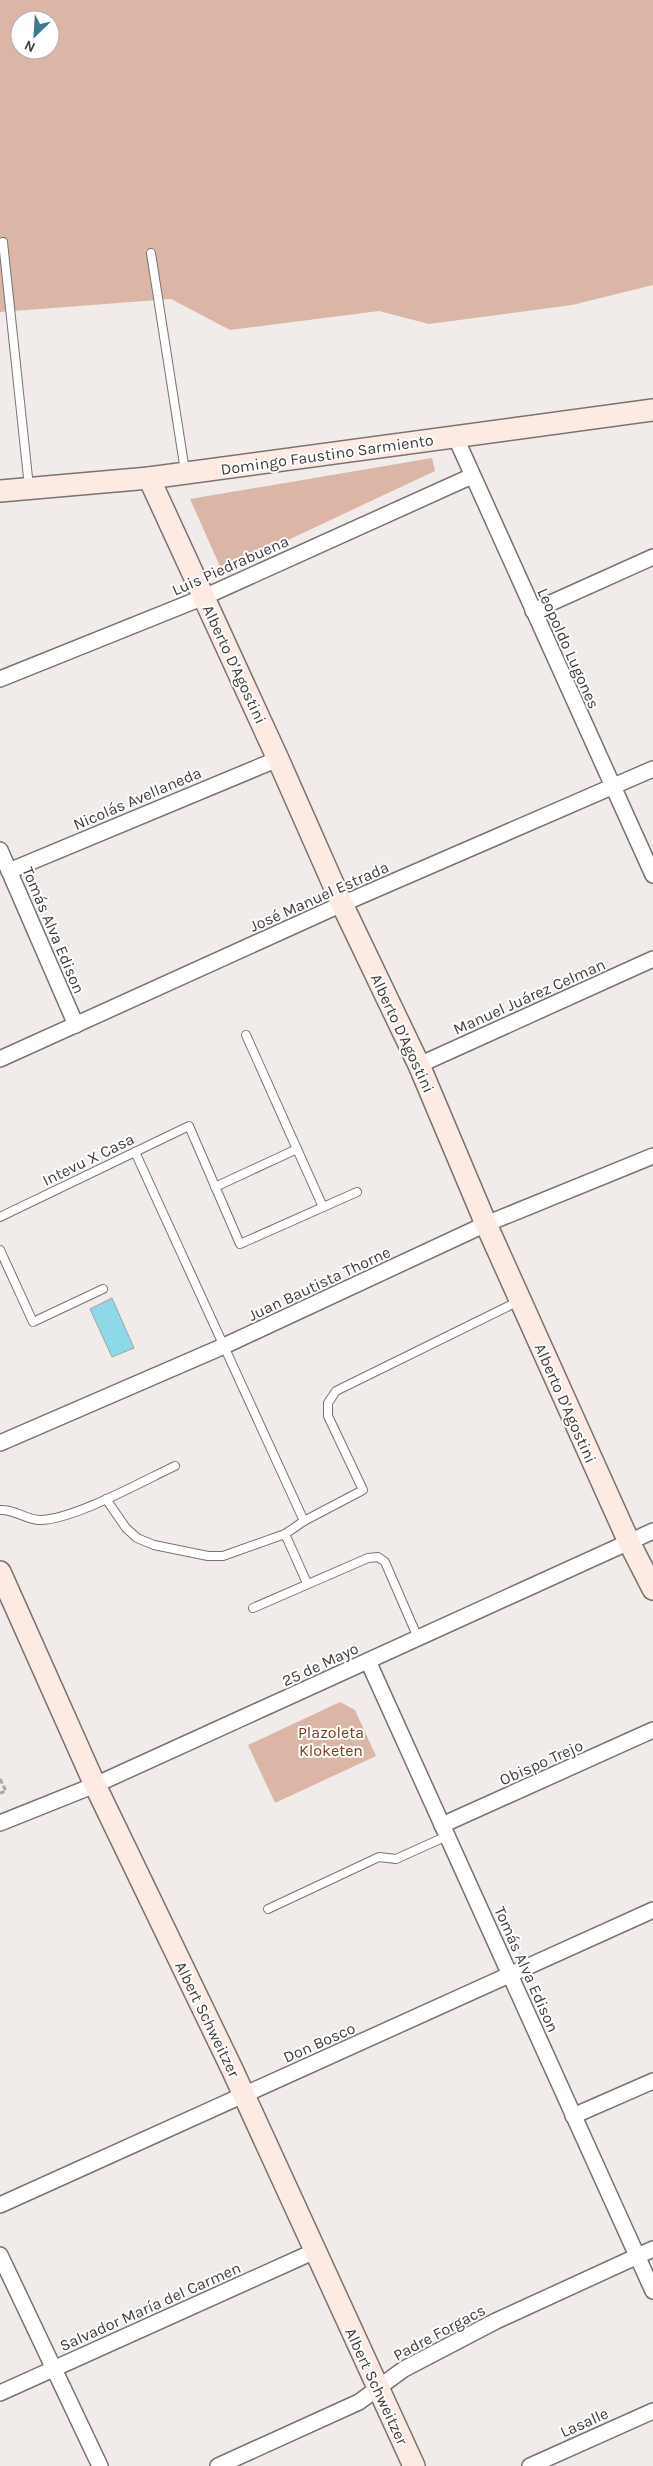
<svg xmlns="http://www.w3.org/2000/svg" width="653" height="2466" font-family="Karla,sans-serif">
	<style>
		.green { fill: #dbb6a7; fill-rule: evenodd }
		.building { fill: #8dd9e8; stroke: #9fa4a5 }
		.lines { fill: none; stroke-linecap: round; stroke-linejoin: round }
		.lane-casing { stroke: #787371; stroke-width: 10 }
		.street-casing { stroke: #787371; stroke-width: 18 }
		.secondary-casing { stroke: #787371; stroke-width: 24 }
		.path { stroke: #aaa6a5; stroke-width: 3; stroke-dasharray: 5 2.5; stroke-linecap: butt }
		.lane { stroke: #fff; stroke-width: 8 }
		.street { stroke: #fff; stroke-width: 15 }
		.secondary { stroke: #fceae3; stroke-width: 21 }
		.labels { text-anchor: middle; stroke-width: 4; stroke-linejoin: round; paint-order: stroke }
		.street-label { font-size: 16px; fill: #3e3c3b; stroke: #fff }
		.park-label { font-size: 16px; fill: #813a19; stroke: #fff }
	</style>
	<rect width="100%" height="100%" fill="#f1ecea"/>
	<g class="green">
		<path d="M 0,0 L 653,0 L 653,285 L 572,305 L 429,324 L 379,311 L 230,330 L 171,299 L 0,312 ZM 20,20 L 50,20 L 50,50 L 20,50 Z"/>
		<polygon points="432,458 435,471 222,571 190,499"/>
		<polygon points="340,1702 355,1710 376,1756 275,1803 248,1745"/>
	</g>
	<polygon class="building" points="112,1298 134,1348 112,1357 90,1309"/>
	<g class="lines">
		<g class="lane-casing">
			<g id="lane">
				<polyline points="3,242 29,487"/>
				<polyline points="151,253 185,471"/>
				<polyline points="297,1149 323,1207"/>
				<polyline points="135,1152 304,1521"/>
				<polyline points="215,1187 297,1149 246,1035"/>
				<polyline points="0,1217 189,1126 240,1244 357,1192"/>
				<polyline points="0,1250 33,1322 103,1289"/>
				<polyline points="106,1499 126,1528 137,1538 154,1545 208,1556 223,1556 285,1534 304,1521 363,1490 328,1416 328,1403 336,1391 519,1301"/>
				<path d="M 0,1510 C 15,1509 26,1520 40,1520 C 73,1520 143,1481 175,1466"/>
				<polyline points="285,1534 307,1583"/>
				<polyline points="253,1608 368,1558 378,1557 385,1562 418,1638"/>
				<polyline points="268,1909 379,1857 396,1859 447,1836"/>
			</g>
		</g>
		<g class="street-casing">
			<g id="street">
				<polyline points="455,436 653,875"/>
				<polyline points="533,611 653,557"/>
				<polyline points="0,679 204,597 472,476"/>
				<polyline points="0,850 76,1025"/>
				<polyline points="9,871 278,759"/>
				<polyline points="0,1059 342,904 653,769"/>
				<polyline points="419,1065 653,959"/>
				<polyline points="0,1443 224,1346 486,1224 653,1156"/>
				<polyline points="368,1661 653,2291"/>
				<polyline points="0,1823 95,1785 653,1531"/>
				<polyline points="442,1825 653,1730"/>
				<polyline points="573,2116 653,2081"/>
				<polyline points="0,2205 653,1910"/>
				<polyline points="0,2255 100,2466"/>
				<polyline points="0,2393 315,2251"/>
				<polyline points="218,2466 359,2402 404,2369 496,2321 653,2249"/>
				<polyline points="530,2466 653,2411"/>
			</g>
		</g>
		<g class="secondary-casing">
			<g id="secondary">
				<polyline points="149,478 278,759 342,904 419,1065 486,1224 629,1542 653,1589"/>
				<polyline points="0,491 149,478 653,410"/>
				<polyline points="0,1572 95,1785 232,2069 414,2466"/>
			</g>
		</g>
		<polyline class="path" points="0,1779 6,1791 0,1793"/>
		<use href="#lane" class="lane"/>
		<use href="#street" class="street"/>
		<use href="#secondary" class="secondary"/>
	</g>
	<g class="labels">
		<g class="street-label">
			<text transform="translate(327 454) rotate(-8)" y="6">Domingo Faustino Sarmiento</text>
			<text transform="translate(230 565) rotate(-24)" y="6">Luis Piedrabuena</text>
			<text transform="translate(569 648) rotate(66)" y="6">Leopoldo Lugones</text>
			<text transform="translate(235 664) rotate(65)" y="6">Alberto D'Agostini</text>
			<text transform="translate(137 798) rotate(-23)" y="6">Nicolás Avellaneda</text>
			<text transform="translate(319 896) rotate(-24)" y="6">José Manuel Estrada</text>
			<text transform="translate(54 930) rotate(67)" y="6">Tomás Alva Edison</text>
			<text transform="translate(529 996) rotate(-24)" y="6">Manuel Juárez Celman</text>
			<text transform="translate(403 1033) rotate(65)" y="6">Alberto D'Agostini</text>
			<text transform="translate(88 1159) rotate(-26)" y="6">Intevu X Casa</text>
			<text transform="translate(319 1283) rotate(-25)" y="6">Juan Bautista Thorne</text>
			<text transform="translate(566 1403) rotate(66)" y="6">Alberto D'Agostini</text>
			<text transform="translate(320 1664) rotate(-25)" y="6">25 de Mayo</text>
			<text transform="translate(541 1762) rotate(-24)" y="6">Obispo Trejo</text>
			<text transform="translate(527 1969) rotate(66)" y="6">Tomás Alva Edison</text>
			<text transform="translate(208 2019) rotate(64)" y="6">Albert Schweitzer</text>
			<text transform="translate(319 2042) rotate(-24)" y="6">Don Bosco</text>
			<text transform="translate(150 2306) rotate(-24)" y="6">Salvador María del Carmen</text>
			<text transform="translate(439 2332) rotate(-28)" y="6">Padre Forgacs</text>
			<text transform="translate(377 2386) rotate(65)" y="6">Albert Schweitzer</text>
			<text transform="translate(584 2422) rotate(-24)" y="6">Lasalle</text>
		</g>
		<g class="park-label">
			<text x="331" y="1738">Plazoleta<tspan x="331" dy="18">Kloketen</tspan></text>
		</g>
	</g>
	<g transform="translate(35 35) rotate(205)"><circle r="24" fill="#ffffff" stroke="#b2b1b1"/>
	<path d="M0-4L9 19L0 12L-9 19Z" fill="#367c89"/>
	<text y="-8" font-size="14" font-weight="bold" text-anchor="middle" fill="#3e3c3b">N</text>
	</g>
</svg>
